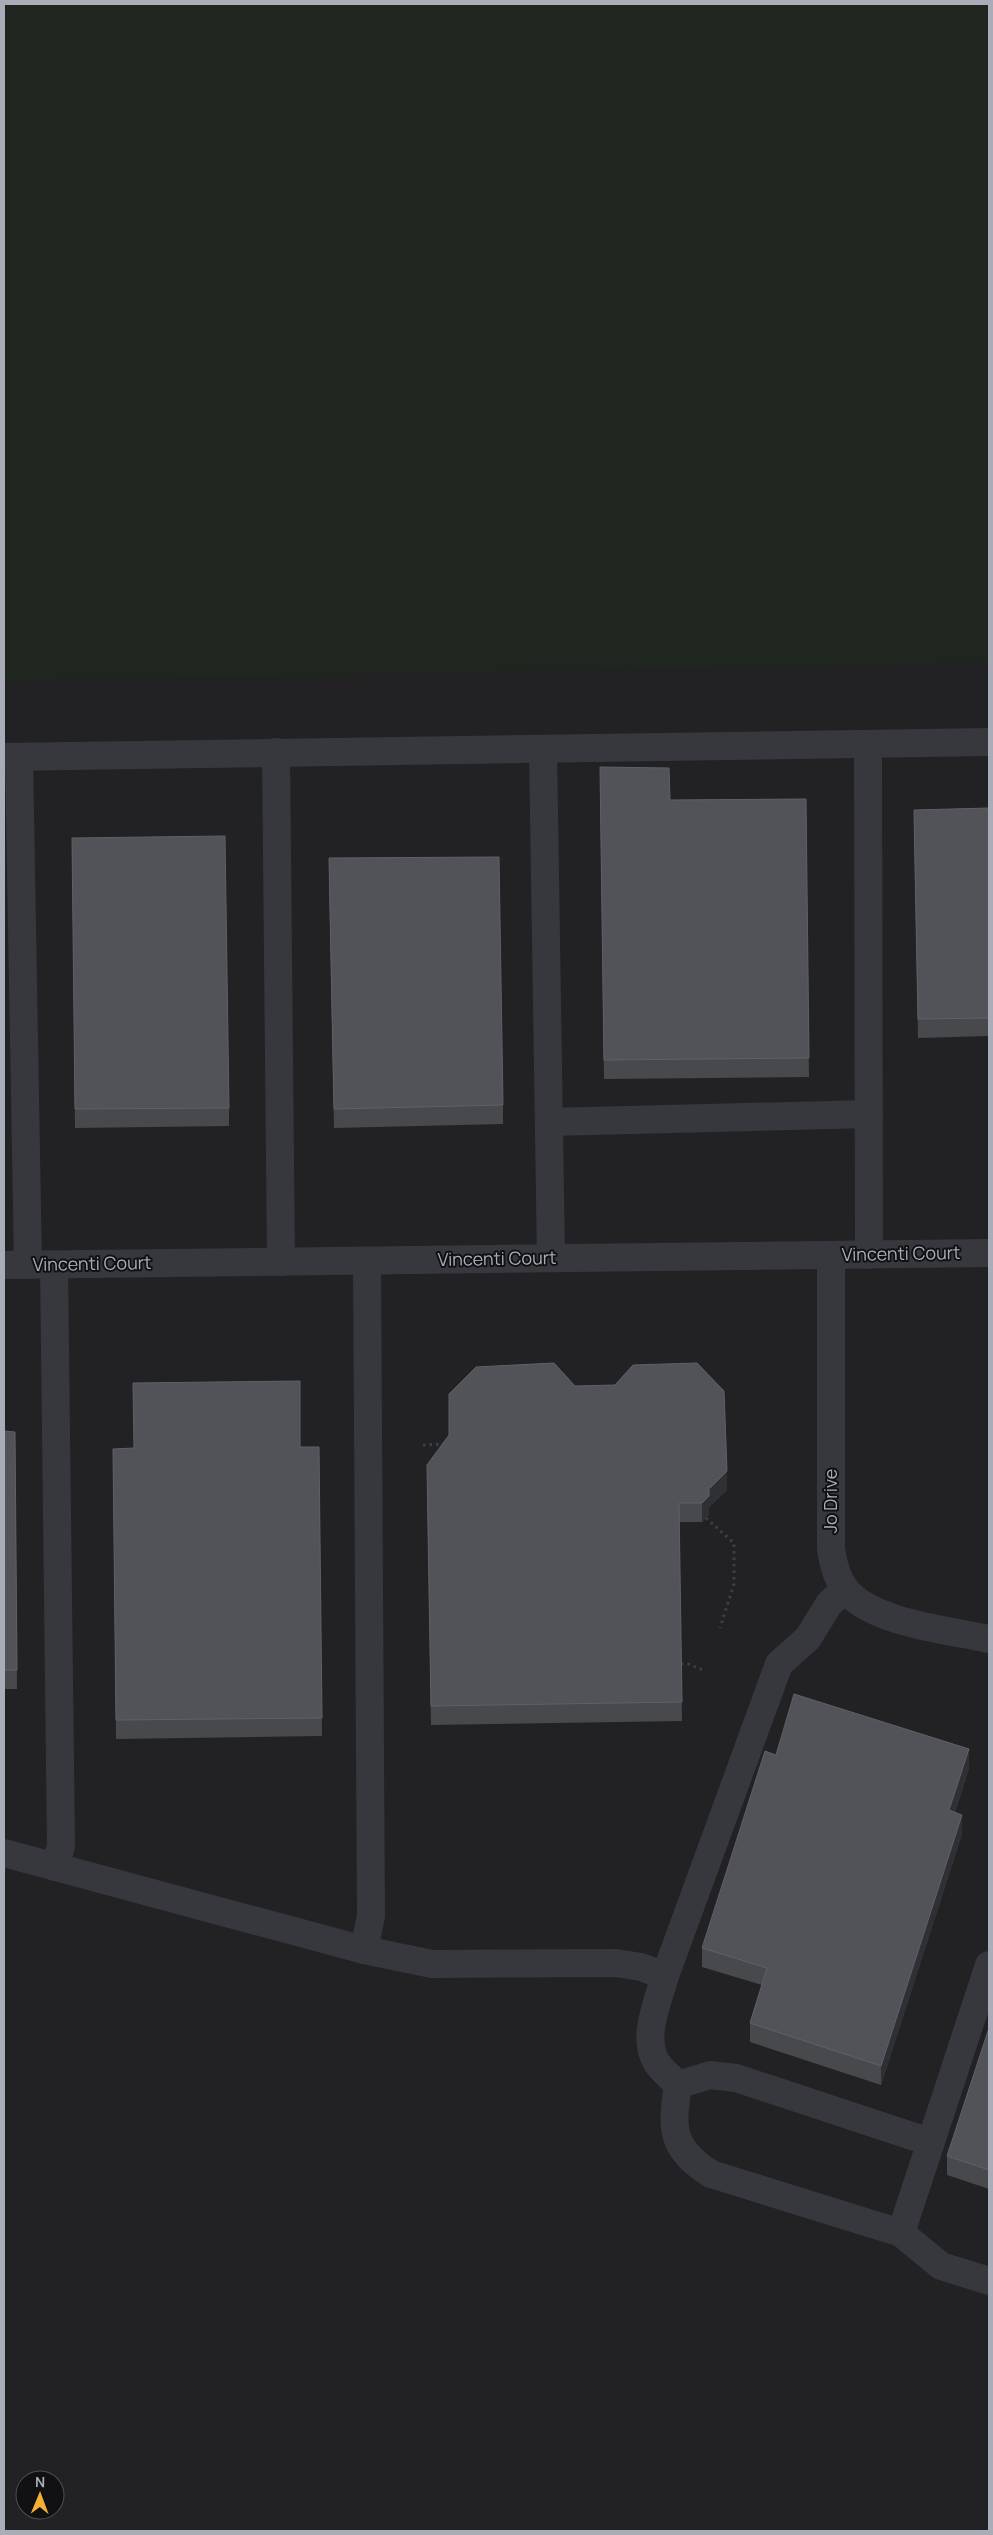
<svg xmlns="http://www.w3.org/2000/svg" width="993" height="2535" font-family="Manrope,sans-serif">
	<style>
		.built { fill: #222225; fill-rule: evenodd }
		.green { fill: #1e261f }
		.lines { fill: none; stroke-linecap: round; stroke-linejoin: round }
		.path { stroke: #3d3f44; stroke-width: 3; stroke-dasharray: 2.5 4; stroke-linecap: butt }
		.minor { stroke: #37383d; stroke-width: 28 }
		.wall { fill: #47494d }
		.shaded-wall { fill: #2f3033 }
		.building { fill: #525359; stroke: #5f6168 }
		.labels { text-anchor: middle; stroke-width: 4; stroke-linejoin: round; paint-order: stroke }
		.street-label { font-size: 18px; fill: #a8adb8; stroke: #111113 }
	</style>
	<rect width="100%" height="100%" fill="#161618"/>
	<path class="built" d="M 4,4 L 989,4 L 989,2531 L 4,2531 ZM 25,2480 L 55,2480 L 55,2510 L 25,2510 Z"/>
	<polygon class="green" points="4,4 989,4 989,663 4,681"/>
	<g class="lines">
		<g class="path">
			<polyline points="423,1445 445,1444"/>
			<polyline points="706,1518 734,1543 734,1584 720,1628"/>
			<polyline points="681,1664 688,1664 706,1671"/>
		</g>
		<g class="minor">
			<polyline points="868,744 869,1255"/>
			<polyline points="543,749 551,1258"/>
			<polyline points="276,752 281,1262"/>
			<polyline points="4,757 989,742"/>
			<polyline points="19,757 28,1265"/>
			<polyline points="549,1122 869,1114"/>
			<path d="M 831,1255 L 831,1549 C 833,1563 836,1577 845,1589 C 871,1623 949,1630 989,1639"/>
			<polyline points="4,1265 989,1253"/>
			<polyline points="54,1265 61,1846 55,1867"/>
			<path d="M 845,1589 L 829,1604 L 808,1638 L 779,1664 L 665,1976 C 658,2002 641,2038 657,2063 C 662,2071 672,2078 678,2085 C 671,2130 671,2148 711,2174 L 901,2233 L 941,2266 L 989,2281"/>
			<polyline points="4,1853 364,1950 432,1964 616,1963 641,1967 665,1976"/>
			<polyline points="364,1950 371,1916 367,1261"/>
			<polyline points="678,2085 710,2075 736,2078 930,2142"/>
			<polyline points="901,2233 989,1965"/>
		</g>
	</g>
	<g class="wall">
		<polygon points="600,786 670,800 806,799 809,1077 604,1079"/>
		<polygon points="989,808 989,1036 918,1038 914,828"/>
		<polygon points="72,838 229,1108 229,1126 75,1128"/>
		<polygon points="329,877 503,1105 503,1124 334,1128"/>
		<polygon points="575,1386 727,1490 709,1507 709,1514 702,1522 679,1522 682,1721 431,1725 427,1483"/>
		<polygon points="4,1431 15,1432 17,1689 4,1689"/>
		<polygon points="319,1447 322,1736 116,1739 113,1449"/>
		<polygon points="969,1768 955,1812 962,1834 881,2085 750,2042 750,2023 762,1985 702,1967 702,1948"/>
		<polygon points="989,2028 989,2189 947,2175 947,2156"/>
	</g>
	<g class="shaded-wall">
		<polygon points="727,1471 727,1490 709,1507 709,1514 702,1522 702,1503 709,1489"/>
		<polygon points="969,1749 969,1768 949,1829 949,1810"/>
		<polygon points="962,1815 962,1834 881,2085 881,2066"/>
	</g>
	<g class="building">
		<polygon points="600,767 669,768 670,800 806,799 809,1058 604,1060"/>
		<polygon points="989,808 989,1018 918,1019 914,810"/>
		<polygon points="225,836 229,1108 75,1109 72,838"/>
		<polygon points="499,857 503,1105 334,1109 329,858"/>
		<polygon points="554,1363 575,1386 615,1385 633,1365 697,1363 724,1391 727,1471 709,1489 709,1496 702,1503 679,1503 682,1702 431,1706 427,1465 449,1435 449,1394 476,1367"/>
		<polygon points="300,1381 300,1447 319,1447 322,1718 116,1720 113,1449 134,1448 133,1383"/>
		<polygon points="4,1431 15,1432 17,1670 4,1670"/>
		<polygon points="794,1694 969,1749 949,1810 962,1815 881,2066 750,2023 767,1968 702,1948 765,1751 776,1755"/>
		<polygon points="989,2028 989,2170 947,2156"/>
	</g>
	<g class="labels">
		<g class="street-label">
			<text transform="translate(901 1254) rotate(-1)" y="6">Vincenti Court</text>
			<text transform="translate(497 1259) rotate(-1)" y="6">Vincenti Court</text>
			<text transform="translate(92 1264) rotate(-1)" y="6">Vincenti Court</text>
			<text transform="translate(831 1501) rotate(-90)" y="6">Jo Drive</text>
		</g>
	</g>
	<rect width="993" height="2535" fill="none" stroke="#a8adb8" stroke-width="10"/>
	<g transform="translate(40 2495) rotate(1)"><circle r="24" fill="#111113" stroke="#4d4f55"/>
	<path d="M0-4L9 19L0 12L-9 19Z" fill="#f2b134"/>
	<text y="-8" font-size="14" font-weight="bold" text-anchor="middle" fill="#a8adb8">N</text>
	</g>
</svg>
